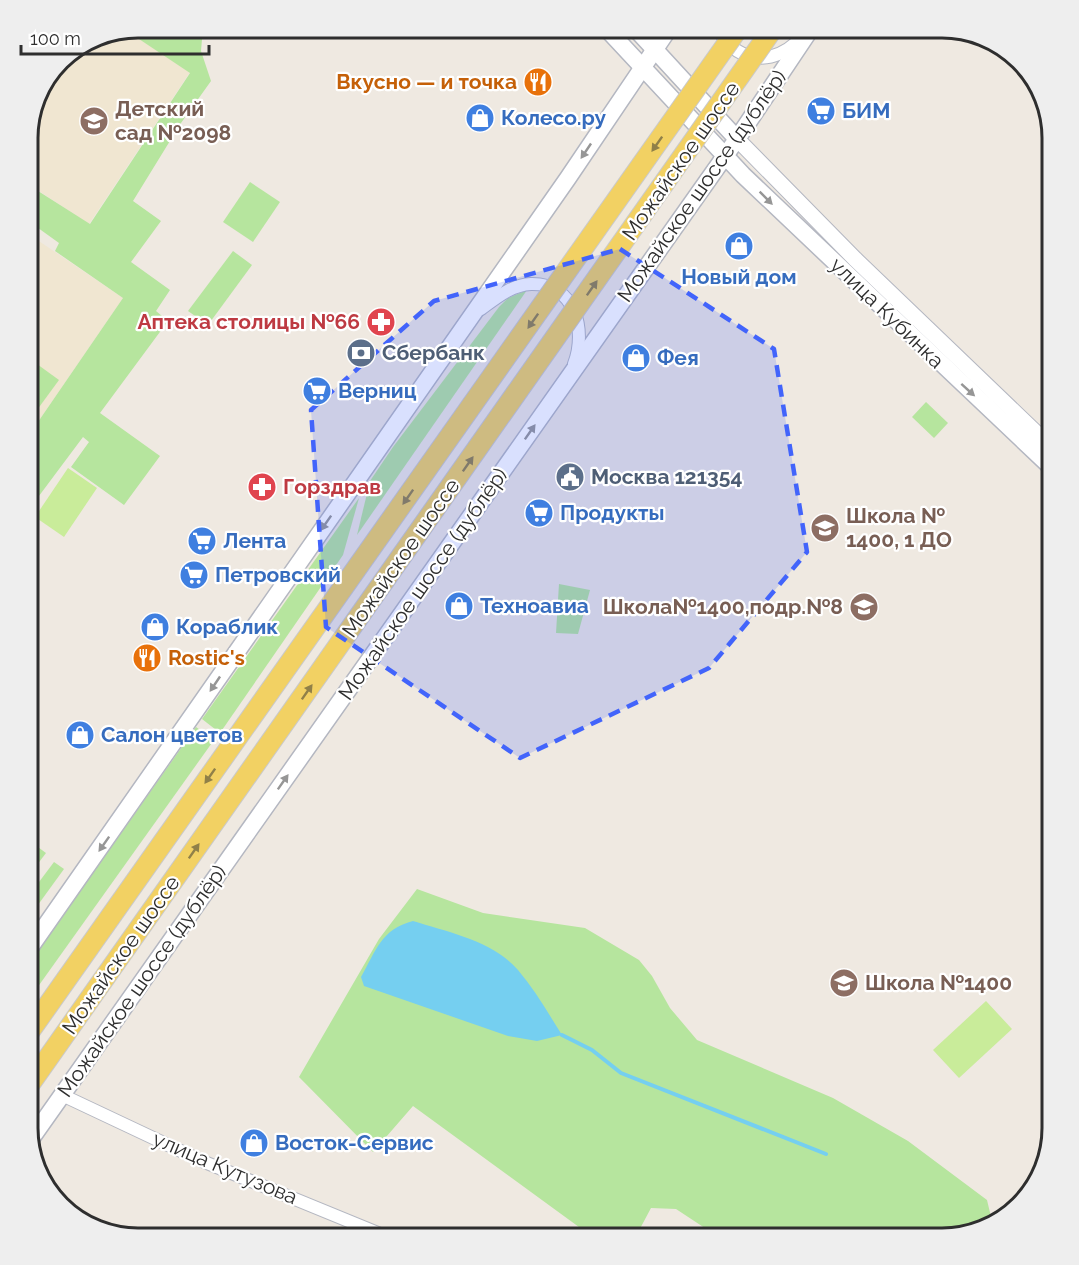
<svg xmlns="http://www.w3.org/2000/svg" width="1079" height="1265" font-family="Raleway,sans-serif">
	<style>
		.education { fill: #f0e6d1 }
		.green { fill: #b6e59e }
		.pitch { fill: #c9ec9a }
		.water { fill: #75cff0 }
		.lines { fill: none; stroke-linecap: round; stroke-linejoin: round }
		.stream { stroke: #75cff0; stroke-width: 4 }
		.minor-casing { stroke: #b4b7c1; stroke-width: 14 }
		.tertiary-casing { stroke: #b4b7c1; stroke-width: 17 }
		.secondary-casing { stroke: #b4b7c1; stroke-width: 19 }
		.minor { stroke: #fff; stroke-width: 12 }
		.tertiary { stroke: #fff; stroke-width: 15 }
		.secondary { stroke: #fff; stroke-width: 16 }
		.primary-bridge-casing { stroke: #c9c9c9; stroke-width: 22; stroke-linecap: butt }
		.primary-bridge { stroke: #f2d163; stroke-width: 20 }
		.oneway { fill: #908048 }
		.oneway2 { fill: #969696 }
		.marked { fill: #4264fb; fill-opacity: 0.2; stroke: #4264fb; stroke-width: 4.5; stroke-dasharray: 12 8; stroke-linejoin: round }
		.labels { text-anchor: middle; stroke-width: 4.5; stroke-linejoin: round; paint-order: stroke }
		.food-label { font-size: 21px; font-weight: bold; fill: #c56008; stroke: #fff; text-anchor: end }
		.education-label { font-size: 21px; font-weight: bold; fill: #785e54; stroke: #fff; text-anchor: start }
		.shop-label { font-size: 21px; font-weight: bold; fill: #366cbe; stroke: #fff; text-anchor: start }
		.street-label { font-size: 21px; fill: #2e2e2e; stroke: #fff }
		.health-label { font-size: 21px; font-weight: bold; fill: #be3a42; stroke: #fff; text-anchor: end }
		.service-label { font-size: 21px; font-weight: bold; fill: #4e5e75; stroke: #fff; text-anchor: start }
		.rim { fill: none; stroke: #2e2e2e; stroke-width: 3 }
	</style>
	<rect width="100%" height="100%" fill="#efe9e1"/>
	<g class="education">
		<polygon points="128,31 190,72 89,224 27,183 27,130 39,89 65,55"/>
		<polygon points="27,233 123,298 27,438"/>
	</g>
	<g class="green">
		<polygon points="138,27 203,27 201,51 211,81 181,123 133,201 161,221 131,262 170,290 156,311 168,321 100,413 160,456 124,505 71,467 89,442 83,437 27,512 27,438 123,298 55,251 59,243 27,220 27,184 90,224 190,73 127,31"/>
		<polygon points="250,182 280,202 253,242 223,222"/>
		<polygon points="233,251 252,265 208,325 188,311"/>
		<polygon points="527,290 357,535 370,481 393,447 499,307 508,298"/>
		<polygon points="30,359 59,380 37,410 27,403 27,363"/>
		<polygon points="926,402 948,423 934,438 912,417"/>
		<polygon points="359,498 343,555 220,733 202,719"/>
		<polygon points="559,584 590,590 578,634 556,633"/>
		<polygon points="196,727 214,740 27,1002 27,966"/>
		<polygon points="27,839 46,853 27,878"/>
		<polygon points="54,862 64,869 27,920 27,898"/>
		<polygon points="417,889 483,913 585,928 639,960 652,976 670,1008 697,1040 833,1098 908,1141 987,1200 992,1221 941,1238 720,1238 676,1209 651,1208 635,1238 594,1238 413,1106 373,1152 299,1077 379,939"/>
	</g>
	<g class="pitch">
		<polygon points="68,468 97,488 64,537 35,517"/>
		<polygon points="986,1001 1012,1029 959,1078 933,1050"/>
	</g>
	<path class="water" d="M 413,921 C 448,932 493,941 518,970 C 535,990 548,1013 562,1035 L 537,1041 L 508,1036 L 364,986 L 361,977 C 376,951 381,929 413,921 Z"/>
	<g class="lines">
		<polyline class="stream" points="562,1035 592,1050 621,1073 826,1154"/>
		<g class="minor-casing">
			<g id="minor">
				<path d="M 717,27 C 735,62 769,67 797,42"/>
				<path d="M 481,309 C 496,298 511,285 531,284 C 575,283 587,330 574,364"/>
				<polyline points="62,1095 202,1161 390,1238"/>
			</g>
		</g>
		<g class="tertiary-casing">
			<polyline id="tertiary" points="737,139 855,259 1052,448"/>
		</g>
		<g class="secondary-casing">
			<g id="secondary">
				<polyline points="605,27 743,175 1052,468"/>
				<polyline points="634,27 737,139"/>
				<polyline points="27,952 568,178 670,27"/>
				<polyline points="31,1139 737,139 812,27"/>
			</g>
		</g>
		<use href="#minor" class="minor"/>
		<use href="#tertiary" class="tertiary"/>
		<use href="#secondary" class="secondary"/>
		<g class="primary-bridge-casing">
			<g id="primary-bridge">
				<polyline points="27,1035 739,27"/>
				<polyline points="27,1088 774,27"/>
			</g>
		</g>
		<use href="#primary-bridge" class="primary-bridge"/>
	</g>
	<defs><path id="oneway-solid" d="M-6-.8H1V-3.2L6.5 0L1 3.2V.8H-6Z" transform="scale(1.5)"/></defs>
	<g class="oneway">
		<use href="#oneway-solid" transform="translate(657 144) rotate(125)"/>
		<use href="#oneway-solid" transform="translate(592 288) rotate(-55)"/>
		<use href="#oneway-solid" transform="translate(533 321) rotate(125)"/>
		<use href="#oneway-solid" transform="translate(468 464) rotate(-55)"/>
		<use href="#oneway-solid" transform="translate(408 497) rotate(125)"/>
		<use href="#oneway-solid" transform="translate(307 692) rotate(-55)"/>
		<use href="#oneway-solid" transform="translate(210 776) rotate(125)"/>
		<use href="#oneway-solid" transform="translate(194 851) rotate(-55)"/>
	</g>
	<g class="oneway2">
		<use href="#oneway-solid" transform="translate(586 151) rotate(124)"/>
		<use href="#oneway-solid" transform="translate(766 198) rotate(45)"/>
		<use href="#oneway-solid" transform="translate(968 390) rotate(42)"/>
		<use href="#oneway-solid" transform="translate(530 432) rotate(-55)"/>
		<use href="#oneway-solid" transform="translate(326 523) rotate(125)"/>
		<use href="#oneway-solid" transform="translate(215 684) rotate(124)"/>
		<use href="#oneway-solid" transform="translate(283 782) rotate(-55)"/>
		<use href="#oneway-solid" transform="translate(104 844) rotate(125)"/>
	</g>
	<path class="marked" d="M 620,249 L 774,349 L 807,552 L 709,668 L 520,758 L 326,627 L 311,410 L 434,301 Z"/>
	<defs>
		<g id="restaurant-disc" transform="scale(1.5)"><circle r="9.5" fill="#e8710a" stroke="#fff"/><path d="M-5-6h1v4h1v-4h1v4h1v-4h1v5L-1.5 .5V6h-2V.5L-5-1ZM5-6V6H3V1.5H1.5Q1.5-4 5-6Z" fill="#fff"/></g>
		<g id="supermarket-disc" transform="scale(1.5)"><circle r="9.5" fill="#3f7fe0" stroke="#fff"/><path d="M-6-5.5h2.5l.6 2H6L4.5 2H-2.5L-4.4-4H-6ZM-1.5 3.2a1.3 1.3 0 1 0 .1 0ZM3 3.2a1.3 1.3 0 1 0 .1 0Z" fill="#fff"/></g>
		<g id="shop-disc" transform="scale(1.5)"><circle r="9.5" fill="#3f7fe0" stroke="#fff"/><path d="M-5-2.5h2.3a2.7 3.5 0 0 1 5.4 0H5L5.5 6h-11ZM-1.5-2.5h3a1.5 2.3 0 0 0-3 0Z" fill="#fff"/></g>
		<g id="school-disc" transform="scale(1.5)"><circle r="9.5" fill="#8d6e63" stroke="#fff"/><path d="M0-5L7-2L0 1L-7-2ZM-4 1L0 2.5L4 1V4Q0 6-4 4Z" fill="#fff"/></g>
		<g id="pharmacy-disc" transform="scale(1.5)"><circle r="9.5" fill="#e0444e" stroke="#fff"/><path d="M-2-6h4v4h4v4h-4v4h-4v-4h-4v-4h4Z" fill="#fff"/></g>
		<g id="bank-disc" transform="scale(1.5)"><circle r="9.5" fill="#5c6f8a" stroke="#fff"/><path d="M-6-4H6V4H-6ZM0-2.3a2.3 2.3 0 1 0 0 4.6a2.3 2.3 0 1 0 0-4.6Z" fill="#fff"/></g>
		<g id="civic-disc" transform="scale(1.5)"><circle r="9.5" fill="#5c6f8a" stroke="#fff"/><path d="M-.6-6.5H3V-4.5H.6V-3L4-1V1h2V6H-6V1h2V-1L-.6-3ZM-1.2 2.5V6h2.4V2.5Z" fill="#fff"/></g>
	</defs>
	<g fill-rule="evenodd">
		<use href="#restaurant-disc" x="538" y="82"/>
		<use href="#supermarket-disc" x="821" y="111"/>
		<use href="#shop-disc" x="480" y="118"/>
		<use href="#school-disc" x="94" y="121"/>
		<use href="#shop-disc" x="739" y="246"/>
		<use href="#pharmacy-disc" x="381" y="322"/>
		<use href="#bank-disc" x="361" y="353"/>
		<use href="#shop-disc" x="636" y="358"/>
		<use href="#supermarket-disc" x="317" y="391"/>
		<use href="#civic-disc" x="570" y="477"/>
		<use href="#pharmacy-disc" x="262" y="487"/>
		<use href="#supermarket-disc" x="539" y="513"/>
		<use href="#school-disc" x="825" y="528"/>
		<use href="#supermarket-disc" x="202" y="541"/>
		<use href="#supermarket-disc" x="194" y="575"/>
		<use href="#shop-disc" x="459" y="606"/>
		<use href="#school-disc" x="864" y="607"/>
		<use href="#shop-disc" x="155" y="627"/>
		<use href="#restaurant-disc" x="147" y="658"/>
		<use href="#shop-disc" x="80" y="735"/>
		<use href="#school-disc" x="844" y="983"/>
		<use href="#shop-disc" x="254" y="1143"/>
	</g>
	<g class="labels">
		<g class="food-label">
			<text x="517" y="89">Вкусно — и точка</text>
			<text x="168" y="665" text-anchor="start">Rostic's</text>
		</g>
		<g class="education-label">
			<text x="115" y="116">Детский<tspan x="115" dy="24">сад №2098</tspan></text>
			<text x="846" y="523">Школа №<tspan x="846" dy="24">1400, 1 ДО</tspan></text>
			<text x="843" y="614" text-anchor="end">Школа№1400,подр.№8</text>
			<text x="865" y="990">Школа №1400</text>
		</g>
		<g class="shop-label">
			<text x="842" y="118">БИМ</text>
			<text x="501" y="125">Колесо.ру</text>
			<text x="739" y="284" text-anchor="middle">Новый дом</text>
			<text x="657" y="365">Фея</text>
			<text x="338" y="398">Верниц</text>
			<text x="560" y="520">Продукты</text>
			<text x="223" y="548">Лента</text>
			<text x="215" y="582">Петровский</text>
			<text x="480" y="613">Техноавиа</text>
			<text x="176" y="634">Кораблик</text>
			<text x="101" y="742">Салон цветов</text>
			<text x="275" y="1150">Восток-Сервис</text>
		</g>
		<g class="street-label">
			<text transform="translate(681 161) rotate(-55)" y="7">Можайское шоссе</text>
			<text transform="translate(702 186) rotate(-55)" y="7">Можайское шоссе (дублёр)</text>
			<text transform="translate(887 313) rotate(44)" y="7">улица Кубинка</text>
			<text transform="translate(401 558) rotate(-55)" y="7">Можайское шоссе</text>
			<text transform="translate(423 584) rotate(-55)" y="7">Можайское шоссе (дублёр)</text>
			<text transform="translate(121 955) rotate(-55)" y="7">Можайское шоссе</text>
			<text transform="translate(142 981) rotate(-55)" y="7">Можайское шоссе (дублёр)</text>
			<text transform="translate(225 1168) rotate(23)" y="7">улица Кутузова</text>
		</g>
		<g class="health-label">
			<text x="360" y="329">Аптека столицы №66</text>
			<text x="283" y="494" text-anchor="start">Горздрав</text>
		</g>
		<g class="service-label">
			<text x="382" y="360">Сбербанк</text>
			<text x="591" y="484">Москва 121354</text>
		</g>
	</g>
	<path d="M0 0H1079V1265H0ZM138 38H942A100 100 0 0 1 1042 138V1128A100 100 0 0 1 942 1228H138A100 100 0 0 1 38 1128V138A100 100 0 0 1 138 38Z" fill="#eee" fill-rule="evenodd"/>
	<path class="rim" d="M138 38H942A100 100 0 0 1 1042 138V1128A100 100 0 0 1 942 1228H138A100 100 0 0 1 38 1128V138A100 100 0 0 1 138 38Z"/>
	<path d="M21 45v9h188v-9" fill="none" stroke="#2e2e2e" stroke-width="3"/>
	<text x="30" y="45" font-size="18" fill="#2e2e2e" stroke="#ffffff" stroke-width="4.5" paint-order="stroke">100 m</text>
</svg>
